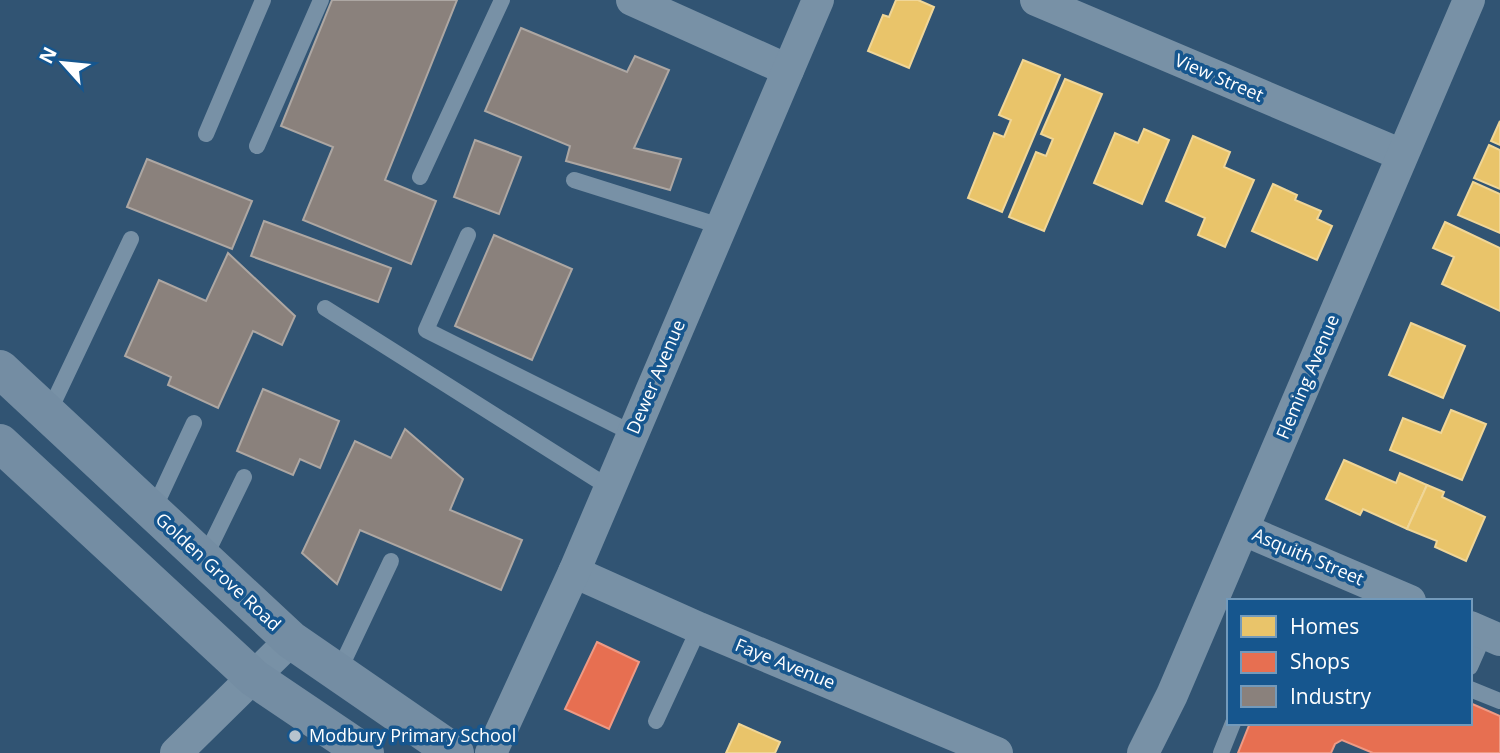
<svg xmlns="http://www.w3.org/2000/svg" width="1500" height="753" font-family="'Open Sans',sans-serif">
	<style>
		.homes { fill: #e9c46a; stroke: #f0d697; stroke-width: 2 }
		.shops { fill: #e76f51; stroke: #ee9a85; stroke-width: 2 }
		.industry { fill: #8a817c; stroke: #ada7a3; stroke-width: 2 }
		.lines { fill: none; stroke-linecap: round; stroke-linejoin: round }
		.lane { stroke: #7891a6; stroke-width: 16 }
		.street { stroke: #7891a6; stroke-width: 32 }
		.secondary { stroke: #748da3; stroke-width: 38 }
		.poi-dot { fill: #b7c3ce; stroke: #16568e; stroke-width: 2.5 }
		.labels { text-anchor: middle; stroke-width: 7; stroke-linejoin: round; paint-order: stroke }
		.street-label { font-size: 18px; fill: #fff; stroke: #16568e }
		.poi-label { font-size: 18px; fill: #fff; stroke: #16568e; text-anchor: start }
	</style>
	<rect width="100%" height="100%" fill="#315473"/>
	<g class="homes">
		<polygon points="896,0 918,0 934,7 909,68 868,51 883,15 889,17"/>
		<polygon points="1023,60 1060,75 1002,212 968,198 994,133 1004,137 1011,120 999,115"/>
		<polygon points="1065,79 1102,94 1044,231 1009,217 1036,152 1046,156 1053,139 1041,134"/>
		<polygon points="1500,121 1500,145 1491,141"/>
		<polygon points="1144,129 1169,140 1142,204 1094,183 1115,133 1138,143"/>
		<polygon points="1193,136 1230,152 1224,167 1254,180 1225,247 1198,235 1205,218 1166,201"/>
		<polygon points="1489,145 1500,150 1500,189 1474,178"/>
		<polygon points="1473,182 1500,194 1500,233 1458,215"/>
		<polygon points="1273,184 1297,195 1295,200 1321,211 1317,219 1332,226 1317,260 1252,231"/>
		<polygon points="1445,222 1500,248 1500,311 1442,284 1454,257 1433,248"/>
		<polygon points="1411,323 1465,346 1443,398 1389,375"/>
		<polygon points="1451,410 1486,424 1462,480 1390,450 1403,418 1441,433"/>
		<polygon points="1344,460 1396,483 1400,473 1427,485 1407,529 1363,509 1360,515 1326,499"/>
		<polygon points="1427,485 1444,492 1442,497 1485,517 1466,561 1435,547 1437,541 1407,529"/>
		<polygon points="739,724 780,742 775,753 726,753"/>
	</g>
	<g class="shops">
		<polygon points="597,642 639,662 609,729 565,709"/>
		<polygon points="1470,703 1500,716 1500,753 1373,753 1342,740 1335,744 1331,753 1238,753 1250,723 1470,723"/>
	</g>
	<g class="industry">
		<polygon points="332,0 457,0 385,180 436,201 411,264 303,220 333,147 281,126"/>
		<polygon points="521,28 627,72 635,56 669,70 634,148 681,159 670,190 566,161 570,146 485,111"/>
		<polygon points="475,140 521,157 499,214 454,197"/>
		<polygon points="147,159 252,201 232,249 127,207"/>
		<polygon points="264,221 391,268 378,302 251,256"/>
		<polygon points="494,235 572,269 532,360 455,326"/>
		<polygon points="228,253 295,316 282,345 253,331 218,408 168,385 171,377 125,356 159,280 206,301"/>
		<polygon points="263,389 339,421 320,468 300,459 293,475 237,451"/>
		<polygon points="405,429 463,479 450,510 522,540 501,590 360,530 337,584 302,553 355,441 391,458"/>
	</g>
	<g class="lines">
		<g class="lane">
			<polyline points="206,134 263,0"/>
			<polyline points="257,146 321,0"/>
			<polyline points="420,177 502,0"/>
			<polyline points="574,180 720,226"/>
			<polyline points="468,235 426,330 632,433"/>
			<polyline points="325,308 610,488"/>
			<polyline points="48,414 131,239"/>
			<polyline points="153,511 194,423"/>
			<polyline points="204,559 244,477"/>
			<polyline points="1470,667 1485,633"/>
			<polyline points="338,673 391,561"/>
			<polyline points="1470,689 1500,701"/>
			<polyline points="656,721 699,628"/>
			<polyline points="1221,753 1233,723"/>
		</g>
		<g class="street">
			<polyline points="632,0 788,70"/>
			<polyline points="1036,0 1402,155"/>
			<polyline points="1244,530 1410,601"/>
			<polyline points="574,572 699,628 997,753"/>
			<polyline points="1470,627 1500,640"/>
			<polyline points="176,753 291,640"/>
			<polyline points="491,753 574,572 818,0"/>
			<polyline points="1143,753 1172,695 1469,0"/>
		</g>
		<g class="secondary">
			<polyline points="0,369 291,640 455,753"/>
			<polyline points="0,443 254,678 365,753"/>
		</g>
	</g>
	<circle class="poi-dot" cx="295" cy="736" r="7"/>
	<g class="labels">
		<g class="street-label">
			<text transform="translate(1219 78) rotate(23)" y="6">View Street</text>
			<text transform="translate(656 377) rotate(-67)" y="6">Dewer Avenue</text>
			<text transform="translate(1308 377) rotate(-67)" y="6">Fleming Avenue</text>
			<text transform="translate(1308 557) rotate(23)" y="6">Asquith Street</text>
			<text transform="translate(218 572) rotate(43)" y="6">Golden Grove Road</text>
			<text transform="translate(785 664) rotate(22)" y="6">Faye Avenue</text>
		</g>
		<g class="poi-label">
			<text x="309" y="742">Modbury Primary School</text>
		</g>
	</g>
	<rect x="1227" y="599" width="245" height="126" fill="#16568e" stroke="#739abb" stroke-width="2"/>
	<rect x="1241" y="616" width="35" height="21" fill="#e9c46a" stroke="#739abb" stroke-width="2"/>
	<text x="1290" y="634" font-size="21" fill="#ffffff">Homes</text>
	<rect x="1241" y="652" width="35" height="21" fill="#e76f51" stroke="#739abb" stroke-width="2"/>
	<text x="1290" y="669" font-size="21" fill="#ffffff">Shops</text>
	<rect x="1241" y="686" width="35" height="21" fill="#8a817c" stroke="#739abb" stroke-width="2"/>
	<text x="1290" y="704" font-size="21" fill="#ffffff">Industry</text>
	<g transform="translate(63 63) rotate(297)" stroke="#16568e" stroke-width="5" paint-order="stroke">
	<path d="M0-5L12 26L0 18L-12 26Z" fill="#ffffff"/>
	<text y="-10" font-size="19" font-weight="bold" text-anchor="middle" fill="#ffffff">N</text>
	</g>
</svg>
